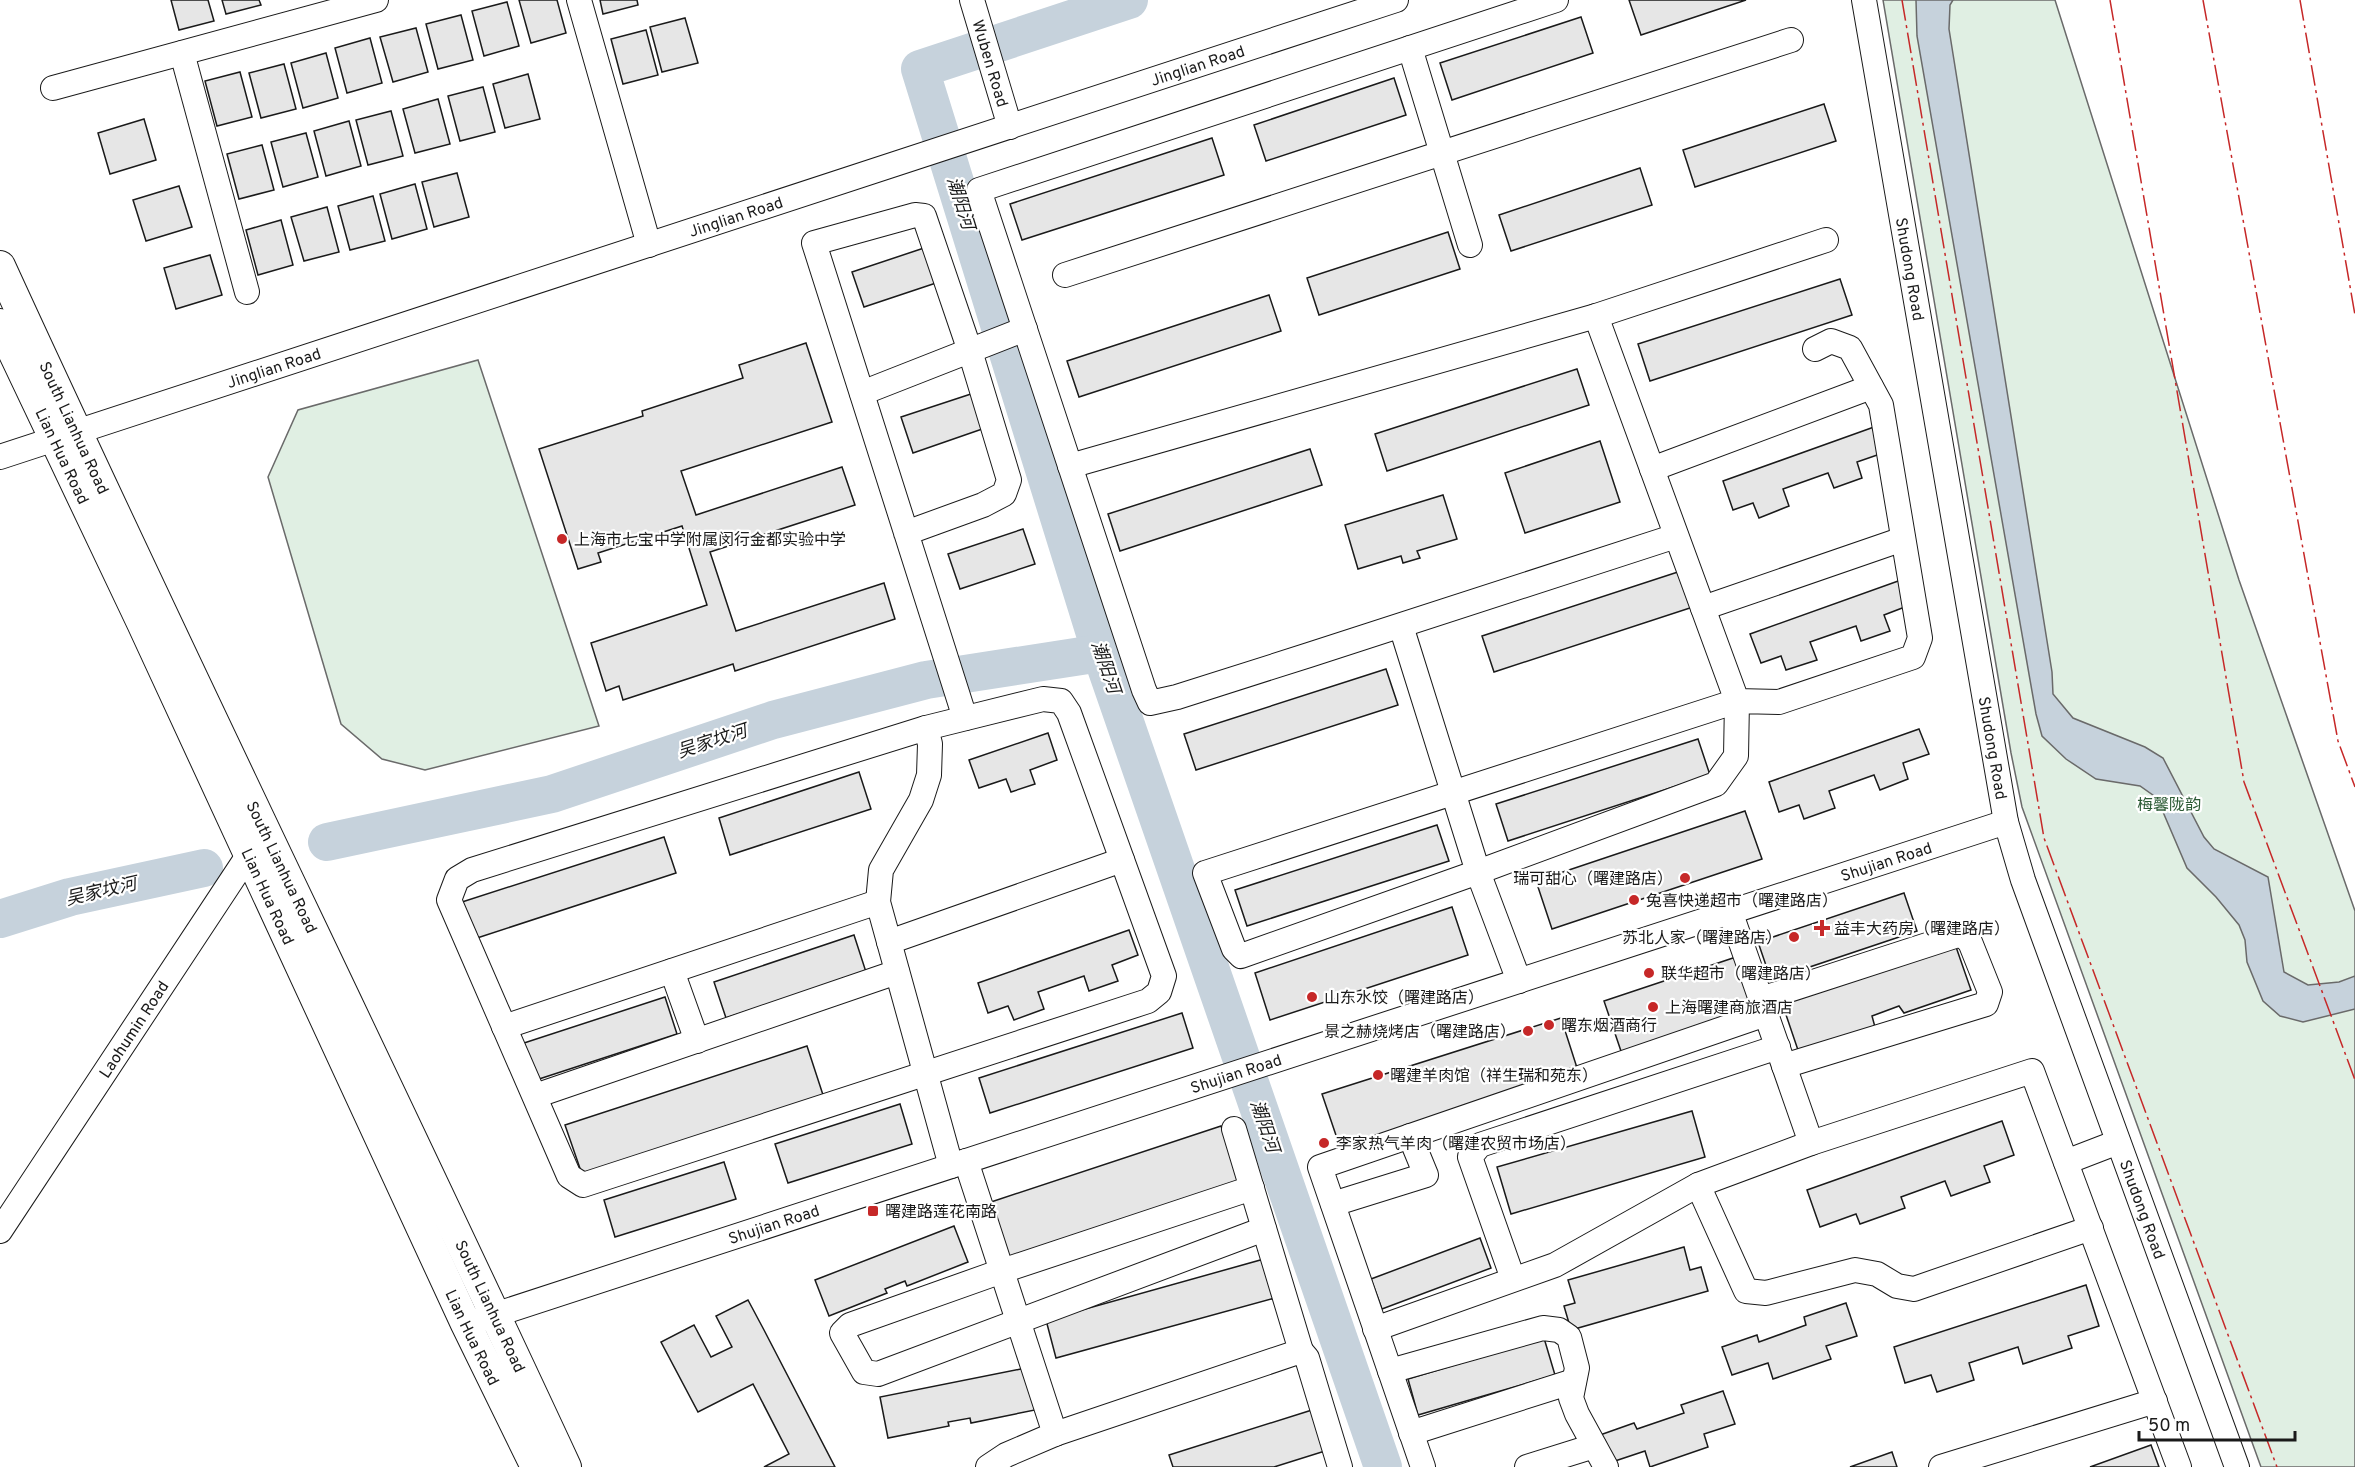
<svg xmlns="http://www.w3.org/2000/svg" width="2355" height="1467" font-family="Overpass,'Noto Sans SC',sans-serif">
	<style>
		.green { fill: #e0efe3; stroke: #6a6a6a; stroke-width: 1.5 }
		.water { fill: #c6d2dc; stroke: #6a6a6a; stroke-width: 1.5 }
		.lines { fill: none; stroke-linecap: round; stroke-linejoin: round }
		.river { stroke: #c6d2dc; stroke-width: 38 }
		.building { fill: #e6e6e6; stroke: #1a1a1a; stroke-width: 1.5 }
		.minor-casing { stroke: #1a1a1a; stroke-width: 26 }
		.major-casing { stroke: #1a1a1a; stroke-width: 32 }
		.minor { stroke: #fff; stroke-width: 24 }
		.major { stroke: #fff; stroke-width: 30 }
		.power { stroke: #c62828; stroke-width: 1.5; stroke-dasharray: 21 4.5 3 4.5; stroke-linecap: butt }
		.poi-dot { fill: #c62828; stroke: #fff; stroke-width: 2 }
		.labels { text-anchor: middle; stroke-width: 4.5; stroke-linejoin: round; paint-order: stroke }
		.street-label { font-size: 16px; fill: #1a1a1a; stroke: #fff }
		.poi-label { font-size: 16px; fill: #1a1a1a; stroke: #fff; text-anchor: start }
		.park-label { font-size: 16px; fill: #2b5a34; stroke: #fff }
		.water-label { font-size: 18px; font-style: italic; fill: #1a1a1a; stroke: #fff }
	</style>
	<rect width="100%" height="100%" fill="#fff"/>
	<g class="green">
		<polygon points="1883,0 2055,0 2239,580 2355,911 2355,1467 2261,1467 2022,807 2011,753"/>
		<polygon points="478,360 599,726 425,770 382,759 341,724 268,477 298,410"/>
	</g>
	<polygon class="water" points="1916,0 1953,0 1950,5 1949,29 2052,672 2053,694 2073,718 2145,747 2163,758 2204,837 2214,849 2268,877 2284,972 2308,985 2339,982 2355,976 2355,1009 2303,1022 2280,1016 2263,1001 2247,962 2245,940 2239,925 2216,897 2187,868 2157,798 2140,786 2096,779 2066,759 2042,736 2036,714 1917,36"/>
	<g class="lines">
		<g class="river">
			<polyline points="1129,0 920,69 1101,653 1383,1467"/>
			<polyline points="327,842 552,794 773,720 926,680 1101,653"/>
			<polyline points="0,919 70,897 204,868"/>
		</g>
	</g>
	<g class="building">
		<polygon points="171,0 208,0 214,21 179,30"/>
		<polygon points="222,0 259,0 261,5 226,14"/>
		<polygon points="519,0 557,0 566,33 531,43"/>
		<polygon points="600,0 637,0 638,5 603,14"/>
		<polygon points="1629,0 1746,0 1641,35"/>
		<polygon points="507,2 519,46 484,56 472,11"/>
		<polygon points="461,15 473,60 438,69 426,24"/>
		<polygon points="1581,17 1593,53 1452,100 1440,63"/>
		<polygon points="685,18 698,63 662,72 650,27"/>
		<polygon points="416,28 428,72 393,82 380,37"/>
		<polygon points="646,30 658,75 623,84 611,39"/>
		<polygon points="370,38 382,83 347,93 335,48"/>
		<polygon points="326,53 338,98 303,108 291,63"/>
		<polygon points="284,64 296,109 261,118 249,73"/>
		<polygon points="240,72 252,117 217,126 205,81"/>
		<polygon points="528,74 540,119 505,128 493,84"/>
		<polygon points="1394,78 1406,115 1266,161 1254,125"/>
		<polygon points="483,87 495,132 460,141 448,96"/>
		<polygon points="438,99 450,144 415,153 403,109"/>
		<polygon points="1824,104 1836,141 1695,187 1683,150"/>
		<polygon points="391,111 403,156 368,165 356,120"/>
		<polygon points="144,119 156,160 110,174 98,133"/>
		<polygon points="349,121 361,166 326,176 314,131"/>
		<polygon points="306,133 318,177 283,187 271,142"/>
		<polygon points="1212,138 1224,175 1022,240 1010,204"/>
		<polygon points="262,145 274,190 239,199 227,154"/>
		<polygon points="1640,168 1652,205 1511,251 1499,215"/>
		<polygon points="457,173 469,217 434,227 422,182"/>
		<polygon points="415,184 427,229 392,239 380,194"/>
		<polygon points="179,186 192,227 146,241 133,200"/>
		<polygon points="373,196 385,241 350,250 338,206"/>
		<polygon points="327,207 339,252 304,261 291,217"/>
		<polygon points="281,220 293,265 258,275 246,230"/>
		<polygon points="1448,232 1460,269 1319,315 1307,278"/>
		<polygon points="927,247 939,282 864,307 852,272"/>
		<polygon points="210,255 222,295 176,309 164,268"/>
		<polygon points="1840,279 1852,315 1650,381 1638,344"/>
		<polygon points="1269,295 1281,331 1079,397 1067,361"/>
		<polygon points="806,343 832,422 681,471 696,515 842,467 855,505 710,552 736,631 884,583 895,619 735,671 733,664 623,700 619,686 606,691 591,643 707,605 682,526 598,553 601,562 578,569 539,449 643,416 642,411 743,378 739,365"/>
		<polygon points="1577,369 1589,405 1387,471 1375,434"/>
		<polygon points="977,392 988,427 913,453 901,417"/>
		<polygon points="1874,427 1883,453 1857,462 1862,478 1834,488 1828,473 1783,489 1789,506 1759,518 1753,503 1733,510 1723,481"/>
		<polygon points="1600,441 1620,502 1525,533 1505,473"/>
		<polygon points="1310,449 1322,485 1120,551 1108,514"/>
		<polygon points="1443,495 1457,539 1417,551 1420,558 1403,563 1401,556 1358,569 1345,525"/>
		<polygon points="1023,529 1035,564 960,589 948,554"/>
		<polygon points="1684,570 1696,606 1494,672 1482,636"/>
		<polygon points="1901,580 1910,605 1884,615 1890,631 1861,641 1856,626 1810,642 1817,660 1786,670 1781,656 1761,663 1750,634"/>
		<polygon points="1386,669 1398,705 1196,770 1184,734"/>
		<polygon points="1919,729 1929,754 1903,763 1908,779 1880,790 1874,775 1829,791 1835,808 1804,819 1799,805 1779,812 1769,782"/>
		<polygon points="1048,733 1057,760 1030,770 1035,784 1011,792 1006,779 979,788 969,760"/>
		<polygon points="1698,739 1710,775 1508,841 1496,804"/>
		<polygon points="859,772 871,809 730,855 719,818"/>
		<polygon points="1745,811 1762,859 1552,929 1536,881"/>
		<polygon points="1437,825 1449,861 1247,926 1235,890"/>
		<polygon points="664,837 676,873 474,939 462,902"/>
		<polygon points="1904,893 1917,931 1771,980 1758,942"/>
		<polygon points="1452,907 1468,955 1270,1020 1255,973"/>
		<polygon points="1129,930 1138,955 1112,965 1118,981 1089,991 1084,976 1038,992 1044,1009 1014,1020 1008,1006 988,1013 978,983"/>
		<polygon points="854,935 866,972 726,1018 714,982"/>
		<polygon points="1955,944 1971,990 1904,1013 1899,1006 1872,1016 1875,1027 1799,1053 1782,1003"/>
		<polygon points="1739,956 1758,1012 1623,1057 1604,1001"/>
		<polygon points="665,997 677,1034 536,1080 524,1043"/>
		<polygon points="1182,1013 1193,1048 990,1113 979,1078"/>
		<polygon points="1561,1018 1579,1074 1341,1150 1322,1094"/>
		<polygon points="807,1046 825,1101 584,1180 565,1125"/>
		<polygon points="900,1104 912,1144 788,1183 775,1144"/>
		<polygon points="1692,1111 1705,1157 1511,1214 1497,1167"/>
		<polygon points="2002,1121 2014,1155 1984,1166 1990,1182 1951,1196 1945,1181 1901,1197 1905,1208 1860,1224 1856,1214 1820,1227 1807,1190"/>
		<polygon points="1221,1126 1241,1185 1010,1260 991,1202"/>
		<polygon points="724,1162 736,1199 615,1237 604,1200"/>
		<polygon points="954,1226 968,1262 907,1286 905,1281 885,1289 887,1293 829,1316 815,1280"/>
		<polygon points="1480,1238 1491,1268 1382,1309 1371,1279"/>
		<polygon points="1684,1247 1690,1270 1701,1267 1708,1291 1571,1330 1564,1306 1575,1303 1568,1280"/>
		<polygon points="1264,1259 1275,1298 1056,1358 1046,1320"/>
		<polygon points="2086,1285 2099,1326 2068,1336 2072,1348 2023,1364 2018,1347 1969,1363 1974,1380 1937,1392 1931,1375 1905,1383 1894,1347"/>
		<polygon points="748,1300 764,1330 835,1467 764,1467 789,1454 753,1384 698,1412 661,1342 694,1325 711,1357 732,1347 716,1316"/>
		<polygon points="1846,1303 1857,1336 1826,1346 1831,1359 1773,1379 1768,1363 1732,1375 1722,1347 1757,1335 1759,1342 1806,1325 1804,1317"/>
		<polygon points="1544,1338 1555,1375 1418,1415 1408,1379"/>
		<polygon points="1026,1368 1035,1410 971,1423 970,1418 948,1422 949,1426 888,1438 880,1397"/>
		<polygon points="1723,1391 1735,1424 1704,1434 1708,1447 1650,1467 1645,1451 1609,1463 1600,1435 1634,1423 1637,1429 1684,1413 1681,1405"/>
		<polygon points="1312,1410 1325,1451 1274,1467 1173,1467 1169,1455"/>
		<polygon points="2151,1445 2159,1467 2090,1467"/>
		<polygon points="1892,1452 1897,1467 1850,1467"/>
	</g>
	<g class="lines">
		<g class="minor-casing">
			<g id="minor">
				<polyline points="579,0 649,245"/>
				<path id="s1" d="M 972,0 L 1010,127"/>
				<polyline points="1556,0 979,190 1144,690 1150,703 1177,697 1309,655 1676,536"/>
				<path id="s2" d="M 1864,0 L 2006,822 L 2023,880 L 2237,1467"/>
				<polyline points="1410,48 1470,245"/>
				<polyline points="182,53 247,292"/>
				<polyline points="53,88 376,0"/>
				<polyline points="1065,275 1791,40"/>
				<polyline points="1596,316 1737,701 1736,756 1716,784 1478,872 1241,956 1234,949 1205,873 1737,701 1779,702 1913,657 1920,638 1881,405 1850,348 1831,341 1815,349"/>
				<polyline points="862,393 1025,329"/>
				<path id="s3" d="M 0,457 L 1396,0"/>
				<polyline points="1070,466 1596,316 1826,240"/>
				<polyline points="1652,469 1871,387"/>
				<polyline points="906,533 983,505 1004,494 1009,480 970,351 924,216 915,215 814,243 965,718"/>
				<polyline points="1703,608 1903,539"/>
				<polyline points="1401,626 1478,872 1519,981"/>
				<polygon points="1043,699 1061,701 1069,713 1164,976 1159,992 1148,1001 583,1185 569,1176 449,900 457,879 472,870 926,728"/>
				<polyline points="926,728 930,744 929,775 921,800 881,870 878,902 951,1166"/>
				<polyline points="1730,911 1811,1143"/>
				<polyline points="889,942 1122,860"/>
				<polyline points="672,971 697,1041"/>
				<polyline points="1761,999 1961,934 1970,942 1990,992 1986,1004 1784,1066"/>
				<polyline points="504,1027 878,902"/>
				<polyline points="535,1096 897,972"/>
				<polyline points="1234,1129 1301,1351"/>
				<polyline points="966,1161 1055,1434"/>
				<polyline points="2066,1162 2118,1142"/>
				<polyline points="1698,1185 1746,1291 1766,1293 1855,1270 1877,1274 1897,1286 1914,1289 2091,1228"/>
				<polyline points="1252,1188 1002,1271 850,1325 842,1333 864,1372 878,1374 1264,1229"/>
				<polyline points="1333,1204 1426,1175 1410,1136"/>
				<path id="s4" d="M 0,1231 L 257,842"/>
				<polyline points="1513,1279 1470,1157 1480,1145 1778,1047"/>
				<path id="s5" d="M 479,1320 L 2006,822"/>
				<polyline points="1375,1329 1555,1265 1698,1185 1811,1143 2032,1071 2179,1467"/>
				<polyline points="1390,1371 1543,1328 1559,1330 1569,1337 1577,1368 1571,1398 1577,1414 1606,1467"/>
				<polyline points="1411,1433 1574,1381"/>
				<polyline points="988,1467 1006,1455 1055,1434 1301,1351 1307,1358 1340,1467"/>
				<polyline points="1423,1467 1320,1167 1766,1014"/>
				<polyline points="1527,1467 1594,1446"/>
				<polyline points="1941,1467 2155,1401"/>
			</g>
		</g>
		<g class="major-casing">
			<g id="major">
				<path id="s6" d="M 0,266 C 184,668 380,1066 566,1467"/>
				<path id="s7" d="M 0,324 L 142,623 L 466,1324 L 536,1467"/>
			</g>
		</g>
		<use href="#minor" class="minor"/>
		<use href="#major" class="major"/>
		<g class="power">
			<polyline points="1902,0 2044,838 2277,1467"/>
			<polyline points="2110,0 2244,782 2355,1080"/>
			<polyline points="2203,0 2338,741 2355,787"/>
			<polyline points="2300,0 2355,315"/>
		</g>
	</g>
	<g class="poi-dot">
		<circle cx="562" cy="539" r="6"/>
		<circle cx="1685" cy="878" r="6"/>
		<circle cx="1634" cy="900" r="6"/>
		<path d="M1819 919h6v6h6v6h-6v6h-6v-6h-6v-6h6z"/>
		<circle cx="1794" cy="937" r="6"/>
		<circle cx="1649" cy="973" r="6"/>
		<circle cx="1312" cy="997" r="6"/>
		<circle cx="1653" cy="1007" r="6"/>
		<circle cx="1549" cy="1025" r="6"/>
		<circle cx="1528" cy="1031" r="6"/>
		<circle cx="1378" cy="1075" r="6"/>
		<circle cx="1324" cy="1143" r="6"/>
		<rect x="867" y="1205" width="12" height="12" rx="3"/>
	</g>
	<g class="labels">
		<g class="street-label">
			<text dy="6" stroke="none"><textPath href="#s1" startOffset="66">Wuben Road</textPath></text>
			<text dy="6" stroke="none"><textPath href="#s3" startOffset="1260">Jinglian Road</textPath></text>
			<text dy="6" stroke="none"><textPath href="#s3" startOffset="774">Jinglian Road</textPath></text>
			<text dy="6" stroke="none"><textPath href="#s2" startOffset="273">Shudong Road</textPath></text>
			<text dy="6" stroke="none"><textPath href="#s3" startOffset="288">Jinglian Road</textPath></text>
			<text dy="6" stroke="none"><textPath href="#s6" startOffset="178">South Lianhua Road</textPath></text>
			<text dy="6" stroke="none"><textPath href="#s7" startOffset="146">Lian Hua Road</textPath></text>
			<text dy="6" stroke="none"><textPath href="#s2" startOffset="759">Shudong Road</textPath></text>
			<text dy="6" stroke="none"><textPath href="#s5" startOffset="1480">Shujian Road</textPath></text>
			<text dy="6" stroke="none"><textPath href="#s6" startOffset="664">South Lianhua Road</textPath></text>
			<text dy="6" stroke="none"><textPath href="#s7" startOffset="632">Lian Hua Road</textPath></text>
			<text dy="6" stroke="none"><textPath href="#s4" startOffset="242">Laohumin Road</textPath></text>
			<text dy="6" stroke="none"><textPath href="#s5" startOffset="796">Shujian Road</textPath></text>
			<text dy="6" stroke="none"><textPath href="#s2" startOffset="1245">Shudong Road</textPath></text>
			<text dy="6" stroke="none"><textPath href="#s5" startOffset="310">Shujian Road</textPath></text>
			<text dy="6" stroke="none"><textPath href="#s6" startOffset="1150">South Lianhua Road</textPath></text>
			<text dy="6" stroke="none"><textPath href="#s7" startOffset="1118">Lian Hua Road</textPath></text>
		</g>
		<g class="poi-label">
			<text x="574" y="545">上海市七宝中学附属闵行金都实验中学</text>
			<text x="1673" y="884" text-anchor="end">瑞可甜心（曙建路店）</text>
			<text x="1646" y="906">兔喜快递超市（曙建路店）</text>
			<text x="1834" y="934">益丰大药房（曙建路店）</text>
			<text x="1782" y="943" text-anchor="end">苏北人家（曙建路店）</text>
			<text x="1661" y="979">联华超市（曙建路店）</text>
			<text x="1324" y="1003">山东水饺（曙建路店）</text>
			<text x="1665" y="1013">上海曙建商旅酒店</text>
			<text x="1561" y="1031">曙东烟酒商行</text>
			<text x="1516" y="1037" text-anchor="end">景之赫烧烤店（曙建路店）</text>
			<text x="1390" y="1081">曙建羊肉馆（祥生·瑞和苑东）</text>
			<text x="1336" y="1149">李家热气羊肉（曙建农贸市场店）</text>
			<text x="885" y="1217">曙建路莲花南路</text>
		</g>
		<g class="park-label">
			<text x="2169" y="810">梅馨陇韵</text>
		</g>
		<g class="water-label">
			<text transform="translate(961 203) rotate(73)" y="6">潮阳河</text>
			<text transform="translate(1106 667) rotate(71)" y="6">潮阳河</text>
			<text transform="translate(712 741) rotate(-18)" y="6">吴家坟河</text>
			<text transform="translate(101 891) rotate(-13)" y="6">吴家坟河</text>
			<text transform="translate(1265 1126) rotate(71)" y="6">潮阳河</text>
		</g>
	</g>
	<path d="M2139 1431v9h156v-9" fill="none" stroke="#1a1a1a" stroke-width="3"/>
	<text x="2148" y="1431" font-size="18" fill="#1a1a1a" stroke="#ffffff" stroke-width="4.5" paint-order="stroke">50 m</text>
</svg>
